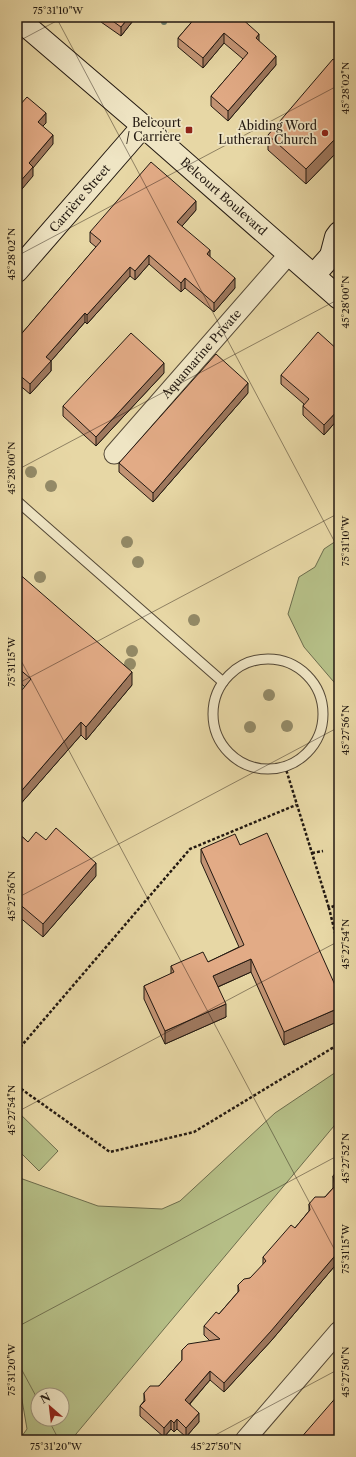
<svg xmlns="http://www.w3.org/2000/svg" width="356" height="1457" font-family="'Libre Caslon Text',serif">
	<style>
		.green { fill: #b5be86; stroke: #6c6c4c; fill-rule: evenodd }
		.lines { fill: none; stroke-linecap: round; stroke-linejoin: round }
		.stream { stroke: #697a69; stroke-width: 6 }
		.lane-casing { stroke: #544836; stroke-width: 11 }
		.street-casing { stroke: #544836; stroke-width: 21 }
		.secondary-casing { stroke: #231911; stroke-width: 24 }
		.path { stroke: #231911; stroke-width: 2.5; stroke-dasharray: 3 2; stroke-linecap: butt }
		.lane { stroke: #efe5c4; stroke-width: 9 }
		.street { stroke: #efe5c4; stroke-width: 19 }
		.secondary { stroke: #efe5c4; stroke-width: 22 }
		.tree { fill: #938a67 }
		.wall { fill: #c29373; stroke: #231911 }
		.shaded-wall { fill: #9e785e; stroke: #231911 }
		.building { fill: #e2ab86; stroke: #231911 }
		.ticks { fill: none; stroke: #231911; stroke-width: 1; stroke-opacity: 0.45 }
		.poi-dot { fill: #8f2418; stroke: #efe5c4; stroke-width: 1.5 }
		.labels { text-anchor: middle; stroke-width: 3.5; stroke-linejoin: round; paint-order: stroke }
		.poi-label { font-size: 12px; fill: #231911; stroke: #efe5c4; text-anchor: end }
		.street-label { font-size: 12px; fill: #231911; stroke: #efe5c4 }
		.neatline { fill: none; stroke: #231911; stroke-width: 1.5 }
		.ticks-label { font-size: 10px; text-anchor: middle; fill: #231911 }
	</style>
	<rect width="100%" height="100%" fill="#e7d7a5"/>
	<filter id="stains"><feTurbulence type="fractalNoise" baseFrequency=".005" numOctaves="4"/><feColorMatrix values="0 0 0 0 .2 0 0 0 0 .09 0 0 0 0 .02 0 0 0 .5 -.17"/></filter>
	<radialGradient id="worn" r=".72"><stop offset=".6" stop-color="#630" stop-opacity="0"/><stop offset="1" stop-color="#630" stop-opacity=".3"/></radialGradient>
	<g class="green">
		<polygon points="339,539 339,688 304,647 288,614 299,577 315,567 324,549"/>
		<path d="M 339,1070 L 339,1120 L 71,1440 L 19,1440 L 27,1429 L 17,1371 L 17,1177 L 98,1206 L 162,1209 L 180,1201 L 275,1113 ZM 38,1395 L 62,1395 L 62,1419 L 38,1419 Z"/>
		<polygon points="17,1111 58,1151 39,1171 17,1149"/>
	</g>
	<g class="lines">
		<polyline class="stream" points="164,22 164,17"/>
		<g class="lane-casing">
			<g id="lane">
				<polyline points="17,501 223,682"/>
				<circle cx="268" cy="714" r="55"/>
			</g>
		</g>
		<g class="street-casing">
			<g id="street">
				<path id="s1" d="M 114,454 L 289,254"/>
				<polyline points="245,1440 339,1331"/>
			</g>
		</g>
		<g class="secondary-casing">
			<g id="secondary">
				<path id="s2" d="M 17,18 L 143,126 L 339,298"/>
				<polyline points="331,256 336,237 339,233"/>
				<path id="s3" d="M 17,271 L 143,126"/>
				<polyline points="314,275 331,256 339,252"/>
			</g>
		</g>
		<g class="path">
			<polyline points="285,766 329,908"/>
			<polyline points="312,853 323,851"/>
			<polyline points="339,904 329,908 339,949"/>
			<polyline points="17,1051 190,849 296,805"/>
			<polyline points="17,1086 110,1152 194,1132 339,1044"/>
		</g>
		<use href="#lane" class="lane"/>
		<use href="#street" class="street"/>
		<use href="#secondary" class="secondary"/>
	</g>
	<g class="tree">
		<circle cx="31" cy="472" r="6"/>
		<circle cx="51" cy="486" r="6"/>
		<circle cx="127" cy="542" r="6"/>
		<circle cx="138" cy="562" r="6"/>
		<circle cx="40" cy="577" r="6"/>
		<circle cx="194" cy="620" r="6"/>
		<circle cx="132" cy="651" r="6"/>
		<circle cx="130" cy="664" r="6"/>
		<circle cx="269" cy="695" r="6"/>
		<circle cx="287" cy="726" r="6"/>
		<circle cx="250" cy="727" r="6"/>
	</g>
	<g class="wall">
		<polygon points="101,17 136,17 121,36 101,22"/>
		<polygon points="196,17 259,41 276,65 228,121 211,106 211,96 243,59 224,43 203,68 178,47 178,38"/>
		<polygon points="339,64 339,157 335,154 306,184 268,150 268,135"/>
		<polygon points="196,210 182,226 210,257 235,288 214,312 185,288 181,292 149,264 135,280 130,276 87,324 85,322 51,361 51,371 30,394 17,383 17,339 96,247 90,242 90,232"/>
		<polygon points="339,351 339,418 324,435 303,415 303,406 304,404 281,384 281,375"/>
		<polygon points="164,373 96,446 63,416 63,406"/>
		<polygon points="248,393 153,502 119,472 119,463"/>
		<polygon points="17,572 132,685 86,740 81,735 17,808 17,696 25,687 17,680"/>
		<polygon points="17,832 28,842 46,840 96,876 43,937 17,915"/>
		<polygon points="240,845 339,994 339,1021 284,1045 251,972 218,987 226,1017 165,1044 144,999 144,986 171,974 171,966 208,962 239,947 201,862 201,849"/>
		<polygon points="339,1169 339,1261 271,1341 224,1392 210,1380 190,1404 199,1422 186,1437 177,1429 174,1432 171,1429 164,1437 140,1416 140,1406 144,1401 144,1393 159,1386 182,1360 182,1350 210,1341 204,1335 204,1326 219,1314 238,1292 238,1285 250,1278 263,1265 263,1257 295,1228 309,1211 309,1204 325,1197 333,1188 333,1176"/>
	</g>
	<g class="shaded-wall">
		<polygon points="129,17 136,17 121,36 121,27"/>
		<polygon points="224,33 224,43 203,68 203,58"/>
		<polygon points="259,34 259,44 256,38"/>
		<polygon points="276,56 276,65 228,121 228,111"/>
		<polygon points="46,113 46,123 38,131 38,122"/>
		<polygon points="53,135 53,144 33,168 33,176 17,195 17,185 29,163"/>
		<polygon points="335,139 335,154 306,184 306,169"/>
		<polygon points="196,201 196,210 177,232 177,222"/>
		<polygon points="210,250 210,260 207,254"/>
		<polygon points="149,255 149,264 135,280 135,271"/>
		<polygon points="130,267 130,276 87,324 87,315"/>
		<polygon points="185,278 185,288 181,292 181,283"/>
		<polygon points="235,278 235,288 214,312 214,303"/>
		<polygon points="85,313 85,322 51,361 51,371 30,394 30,384 46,357"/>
		<polygon points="164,363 164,373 96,446 96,437"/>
		<polygon points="248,383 248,393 153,502 153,493"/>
		<polygon points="339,409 339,418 324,435 324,425"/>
		<polygon points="132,672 132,685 86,740 86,727"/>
		<polygon points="81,722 81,735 17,808 17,796"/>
		<polygon points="96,863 96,876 43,937 43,924"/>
		<polygon points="251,959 251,972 213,989 213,976"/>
		<polygon points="226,1004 226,1017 165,1044 165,1031"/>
		<polygon points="339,1008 339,1021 284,1045 284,1032"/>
		<polygon points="339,1251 339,1261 271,1341 224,1392 224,1383"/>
		<polygon points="210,1371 210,1380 185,1409 185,1400"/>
		<polygon points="199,1413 199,1422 186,1437 186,1428"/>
		<polygon points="177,1419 177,1429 174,1432 174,1423"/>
		<polygon points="171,1420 171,1429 164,1437 164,1428"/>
	</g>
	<g class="building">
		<polygon points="107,17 129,17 121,27"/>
		<polygon points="196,17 240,17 259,34 256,38 276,56 228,111 211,96 248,53 224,33 203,58 178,38"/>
		<polygon points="333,59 339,64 339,142 335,139 306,169 268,135"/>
		<polygon points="27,97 46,113 38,122 53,135 29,163 33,167 17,185 17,104 19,106"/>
		<polygon points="151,162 196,201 177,222 210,250 207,254 235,278 214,303 185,278 181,283 149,255 135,271 130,267 87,315 85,313 46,357 51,361 30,384 17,373 17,339 101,241 90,232"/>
		<polygon points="318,332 339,351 339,409 324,425 303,406 309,399 281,375"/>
		<polygon points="131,333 164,363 96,437 63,406"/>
		<polygon points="216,354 248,383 153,493 119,463"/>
		<polygon points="17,572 132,672 86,727 81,722 17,796 17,696 31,679 17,667"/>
		<polygon points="56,828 96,863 43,924 17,902 17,832 28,842 36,832 46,840"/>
		<polygon points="267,833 339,994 339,1008 284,1032 251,959 213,976 226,1004 165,1031 144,986 174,972 171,966 203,952 208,962 244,945 201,849 235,834 240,845"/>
		<polygon points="339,1169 339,1251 271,1331 224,1383 210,1371 185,1400 199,1413 186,1428 177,1419 174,1423 171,1420 164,1428 140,1406 145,1401 144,1393 150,1386 159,1386 182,1360 182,1350 188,1344 220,1339 204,1326 216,1312 219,1314 239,1291 238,1285 244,1279 250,1278 266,1261 263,1257 291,1225 295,1228 310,1210 309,1204 315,1197 325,1197 335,1186 333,1176"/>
		<polygon points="339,1394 339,1440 299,1440"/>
		<polygon points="123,1436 129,1440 109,1440 109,1439"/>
	</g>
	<path class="ticks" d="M 56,17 L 339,550M 17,42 L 64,17M 17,256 L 339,85M 17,470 L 339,299M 17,653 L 339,1258M 17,684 L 339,513M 17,898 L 339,727M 17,1112 L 339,941M 17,1327 L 339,1155M 17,1361 L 38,1400M 48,1419 L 59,1440M 206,1440 L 339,1369"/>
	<g class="poi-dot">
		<rect x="185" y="126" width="8" height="8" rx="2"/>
		<circle cx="325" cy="133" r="4"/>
	</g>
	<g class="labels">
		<g class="poi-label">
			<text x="181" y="127">Belcourt<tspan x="181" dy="14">/ Carrière</tspan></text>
			<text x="317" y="130">Abiding Word<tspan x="317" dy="14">Lutheran Church</tspan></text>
		</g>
		<g class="street-label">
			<text dy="4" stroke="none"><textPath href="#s2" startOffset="273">Belcourt Boulevard</textPath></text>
			<text dy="4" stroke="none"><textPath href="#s3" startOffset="96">Carrière Street</textPath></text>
			<text dy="4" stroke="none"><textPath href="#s1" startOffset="133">Aquamarine Private</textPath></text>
		</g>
	</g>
	<rect width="356" height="1457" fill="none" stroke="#e7d7a5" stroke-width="44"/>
	<g transform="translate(50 1407) rotate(332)"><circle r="19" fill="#efe5c4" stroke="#9d937c"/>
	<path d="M0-3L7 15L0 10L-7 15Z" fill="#8f2418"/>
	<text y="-6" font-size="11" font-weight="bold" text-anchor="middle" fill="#231911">N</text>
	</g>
	<rect x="22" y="22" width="312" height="1413" class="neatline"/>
	<g class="ticks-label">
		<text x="58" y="14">75°31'10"W</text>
		<text transform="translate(345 88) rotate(-90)" y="4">45°28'02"N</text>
		<text transform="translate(11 254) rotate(-90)" y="4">45°28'02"N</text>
		<text transform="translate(345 302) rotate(-90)" y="4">45°28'00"N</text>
		<text transform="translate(11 468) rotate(-90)" y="4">45°28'00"N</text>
		<text transform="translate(345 541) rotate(-90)" y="4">75°31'10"W</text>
		<text transform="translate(11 662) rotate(-90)" y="4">75°31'15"W</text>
		<text transform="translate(345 730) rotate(-90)" y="4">45°27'56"N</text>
		<text transform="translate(11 896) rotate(-90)" y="4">45°27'56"N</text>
		<text transform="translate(345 944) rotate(-90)" y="4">45°27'54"N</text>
		<text transform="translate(11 1110) rotate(-90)" y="4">45°27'54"N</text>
		<text transform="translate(345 1158) rotate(-90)" y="4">45°27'52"N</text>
		<text transform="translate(345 1249) rotate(-90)" y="4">75°31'15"W</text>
		<text transform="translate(11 1370) rotate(-90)" y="4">75°31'20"W</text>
		<text transform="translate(345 1372) rotate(-90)" y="4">45°27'50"N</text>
		<text x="56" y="1450">75°31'20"W</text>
		<text x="216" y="1450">45°27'50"N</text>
	</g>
	<rect width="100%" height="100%" filter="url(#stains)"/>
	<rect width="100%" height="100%" fill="url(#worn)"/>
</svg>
